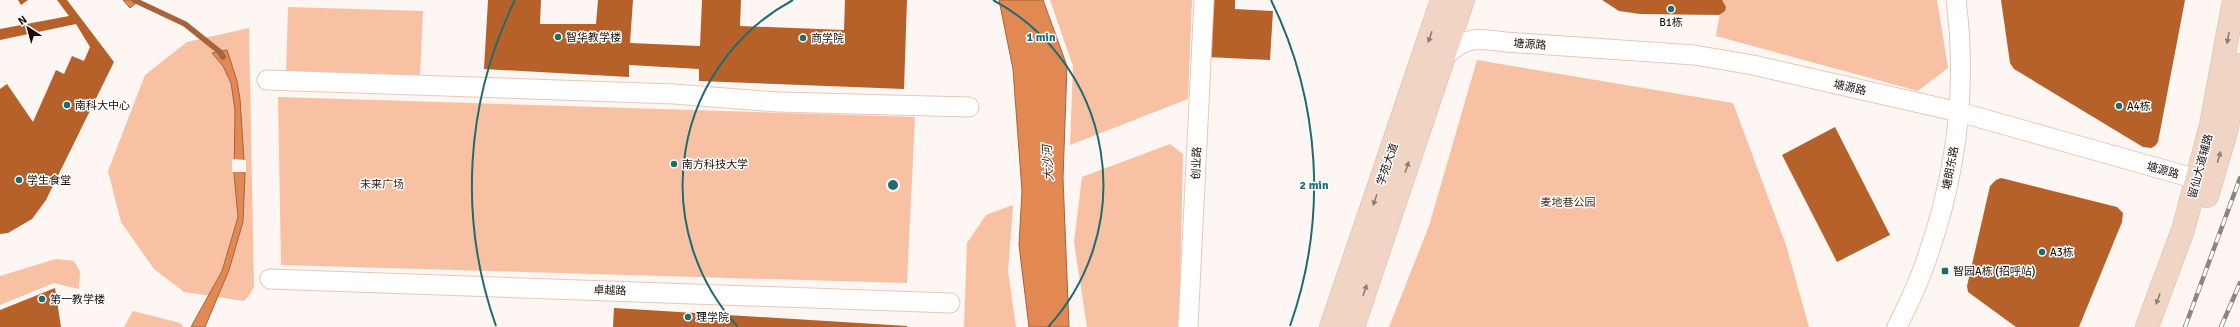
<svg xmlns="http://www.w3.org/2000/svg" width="2240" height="327" font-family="Signika,'Noto Sans SC',sans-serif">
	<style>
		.green { fill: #f9c1a3 }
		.water { fill: #e28853; stroke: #a6643d }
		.pier { fill: #fdf6f3 }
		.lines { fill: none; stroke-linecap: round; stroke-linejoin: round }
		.stream { stroke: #a6643d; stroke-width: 5.5 }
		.building { fill: #b7612a }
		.street-casing { stroke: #e7c8b8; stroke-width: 21 }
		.secondary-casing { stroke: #e7c8b8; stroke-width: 24 }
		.street { stroke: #fff; stroke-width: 19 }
		.secondary { stroke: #f0d5c4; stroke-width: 22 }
		.rail-casing { stroke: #8d8480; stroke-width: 4.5 }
		.rail { stroke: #fff; stroke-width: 3; stroke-dasharray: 9; stroke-linecap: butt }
		.oneway { fill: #8f7c70 }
		.ring { fill: none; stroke: #1f6c6f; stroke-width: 2 }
		.poi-dot { fill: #1f6c6f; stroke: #fff; stroke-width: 1.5 }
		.labels { text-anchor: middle; stroke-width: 3; stroke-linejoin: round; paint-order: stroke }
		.poi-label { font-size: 11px; fill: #190f09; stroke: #fff; text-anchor: start }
		.street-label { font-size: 11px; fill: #190f09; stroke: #fff }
		.park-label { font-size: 11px; fill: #4c2711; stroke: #fff }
		.water-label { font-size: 12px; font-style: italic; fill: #49250f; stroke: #fff }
		.centre { fill: #1f6c6f; stroke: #fff; stroke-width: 2 }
		.ring-label { font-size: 12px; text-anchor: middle; font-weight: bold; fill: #1f6c6f; stroke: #fff; stroke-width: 3; stroke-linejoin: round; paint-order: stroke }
	</style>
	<rect width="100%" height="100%" fill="#fdf6f3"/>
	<g class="green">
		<polygon points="1050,0 1192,0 1188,99 1070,145 1073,66"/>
		<polygon points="1722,0 1937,0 1948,68 1918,91 1716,36"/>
		<polygon points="288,7 423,11 420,75 286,71"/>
		<polygon points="249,28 254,286 251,293 244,301 184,292 154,269 121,222 108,171 145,75 187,42"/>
		<polygon points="1477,60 1733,103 1786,245 1809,327 1389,327 1429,226"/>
		<polygon points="278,97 915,117 907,283 281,265"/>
		<polygon points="1170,144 1183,154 1179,327 1087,327 1074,242 1082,177"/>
		<polygon points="1013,205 1008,271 1016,327 964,327 967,243 986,215"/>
		<polygon points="56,259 74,261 80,272 79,289 54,283 0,305 0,276"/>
		<polygon points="133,311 180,323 184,327 124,327"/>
	</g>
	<g class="water">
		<polygon points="123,0 140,0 130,8"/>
		<polygon points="999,0 1043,0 1067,66 1063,178 1069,327 1029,327 1019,245 1022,191 1013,69"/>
		<polygon points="227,50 237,81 240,99 245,175 243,222 229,270 205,327 191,327 222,271 238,217 234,174 235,110 231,83 223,66 212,53"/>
	</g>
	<polygon class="pier" points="232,159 246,160 246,172 232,172"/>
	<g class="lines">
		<polyline class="stream" points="134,0 185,24 220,52 223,57"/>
	</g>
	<g class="building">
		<polygon points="18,0 28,0 21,5"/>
		<polygon points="57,0 67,0 114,62 46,200 32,219 8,233 0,234 0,89 7,84 33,122 56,70 64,74 72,56 84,61 90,47 76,24 0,40 0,29 69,16"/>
		<polygon points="488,0 541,0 540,24 596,24 598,0 633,0 630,43 700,46 702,0 741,0 740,26 844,30 845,0 907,0 904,89 699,81 699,69 629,65 629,77 484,69"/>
		<polygon points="1209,0 1235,0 1235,9 1273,11 1270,60 1206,57"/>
		<polygon points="1602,0 1722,0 1726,7 1725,11 1719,15 1640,14 1619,11"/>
		<polygon points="2001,0 2185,0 2158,142 2155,146 2151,148 2143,147 2014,69 2010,63"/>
		<polygon points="1835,127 1890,235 1837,262 1782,155"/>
		<polygon points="2001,178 2117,207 2123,213 2122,222 2079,327 2016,327 1968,292 1967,286 1990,186 1996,180"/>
		<polygon points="55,288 61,327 0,327 0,310"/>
		<polygon points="614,308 907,326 907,327 613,327"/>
	</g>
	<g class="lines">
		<g class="street-casing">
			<g id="street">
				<path d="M 1444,57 C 1466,36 1476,38 1505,42 L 1694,55 L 1753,65 L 1959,112 L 2211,183"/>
				<polyline points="267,80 674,94 778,102 969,107"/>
				<polyline points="270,279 950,303"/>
				<polyline points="1188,327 1204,0"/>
				<path d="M 1897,327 C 1906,308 1916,289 1923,269 C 1955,183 1968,91 1956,0"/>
			</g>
		</g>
		<g class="secondary-casing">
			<g id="secondary">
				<polyline points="2207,196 2226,132 2240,65"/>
				<polyline points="1331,327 1442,0"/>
				<polyline points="1353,327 1463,0"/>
				<polyline points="2147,327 2183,230 2211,125 2234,0"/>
			</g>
		</g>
		<use href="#street" class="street"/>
		<use href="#secondary" class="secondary"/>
		<g class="rail-casing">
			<g id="rail">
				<polyline points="2185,327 2240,178"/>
				<polyline points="2221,327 2240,283"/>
			</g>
		</g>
		<use href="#rail" class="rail"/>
	</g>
	<defs><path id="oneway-solid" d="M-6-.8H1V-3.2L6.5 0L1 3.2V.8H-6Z"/></defs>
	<g class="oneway">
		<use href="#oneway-solid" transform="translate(1430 37) rotate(109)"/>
		<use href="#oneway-solid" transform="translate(2228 38) rotate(100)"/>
		<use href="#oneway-solid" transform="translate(2219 157) rotate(-74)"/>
		<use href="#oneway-solid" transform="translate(1407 167) rotate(-71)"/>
		<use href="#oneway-solid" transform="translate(1375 200) rotate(109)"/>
		<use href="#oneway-solid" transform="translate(1365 290) rotate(-71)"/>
		<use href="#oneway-solid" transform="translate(2158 299) rotate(110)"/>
	</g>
	<g class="ring">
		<path d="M738 327A210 210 0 0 1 793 0M993 0A210 210 0 0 1 1048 327"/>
		<path d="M496 326A421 421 0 0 1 515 0M1271 0A421 421 0 0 1 1290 326"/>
	</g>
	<g class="poi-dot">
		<circle cx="1671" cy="9" r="4"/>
		<circle cx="558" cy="37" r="4"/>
		<circle cx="803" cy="38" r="4"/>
		<circle cx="67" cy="105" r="4"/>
		<circle cx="2119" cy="106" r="4"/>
		<circle cx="674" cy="164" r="4"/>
		<circle cx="19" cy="180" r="4"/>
		<circle cx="2042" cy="252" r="4"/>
		<rect x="1941" y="267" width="8" height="8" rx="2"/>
		<circle cx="42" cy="299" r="4"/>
		<circle cx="688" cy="317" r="4"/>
	</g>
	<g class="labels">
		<g class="poi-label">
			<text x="1671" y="26" text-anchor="middle">B1栋</text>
			<text x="566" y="41">智华教学楼</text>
			<text x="811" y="42">商学院</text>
			<text x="75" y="109">南科大中心</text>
			<text x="2127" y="110">A4栋</text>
			<text x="682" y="168">南方科技大学</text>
			<text x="27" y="184">学生食堂</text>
			<text x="2050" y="256">A3栋</text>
			<text x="1953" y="275">智园A栋 (招呼站)</text>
			<text x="50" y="303">第一教学楼</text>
			<text x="696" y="321">理学院</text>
		</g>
		<g class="street-label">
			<text transform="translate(1530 44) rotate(4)" y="4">塘源路</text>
			<text transform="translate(1850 87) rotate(13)" y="4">塘源路</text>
			<text transform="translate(1196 163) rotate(-87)" y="4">创业路</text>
			<text transform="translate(1387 164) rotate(-71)" y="4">学苑大道</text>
			<text transform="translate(2200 166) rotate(-75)" y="4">留仙大道辅路</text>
			<text transform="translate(1950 168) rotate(-79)" y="4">塘朗东路</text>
			<text transform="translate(2163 170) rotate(16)" y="4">塘源路</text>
			<text transform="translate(610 290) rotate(2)" y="4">卓越路</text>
		</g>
		<g class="park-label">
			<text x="382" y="188">未来广场</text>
			<text x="1568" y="206">麦地巷公园</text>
		</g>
		<g class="water-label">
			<text transform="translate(1048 163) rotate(-93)" y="4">大沙河</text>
		</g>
	</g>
	<circle cx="893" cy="185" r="6" class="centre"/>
	<g class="ring-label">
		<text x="1041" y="41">1 min</text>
		<text x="1314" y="189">2 min</text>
	</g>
	<g transform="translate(28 28) rotate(324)" stroke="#ffffff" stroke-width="3" paint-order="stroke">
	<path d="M0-3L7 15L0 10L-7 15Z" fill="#190f09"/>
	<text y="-6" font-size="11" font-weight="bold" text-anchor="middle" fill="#190f09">N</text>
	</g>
</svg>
